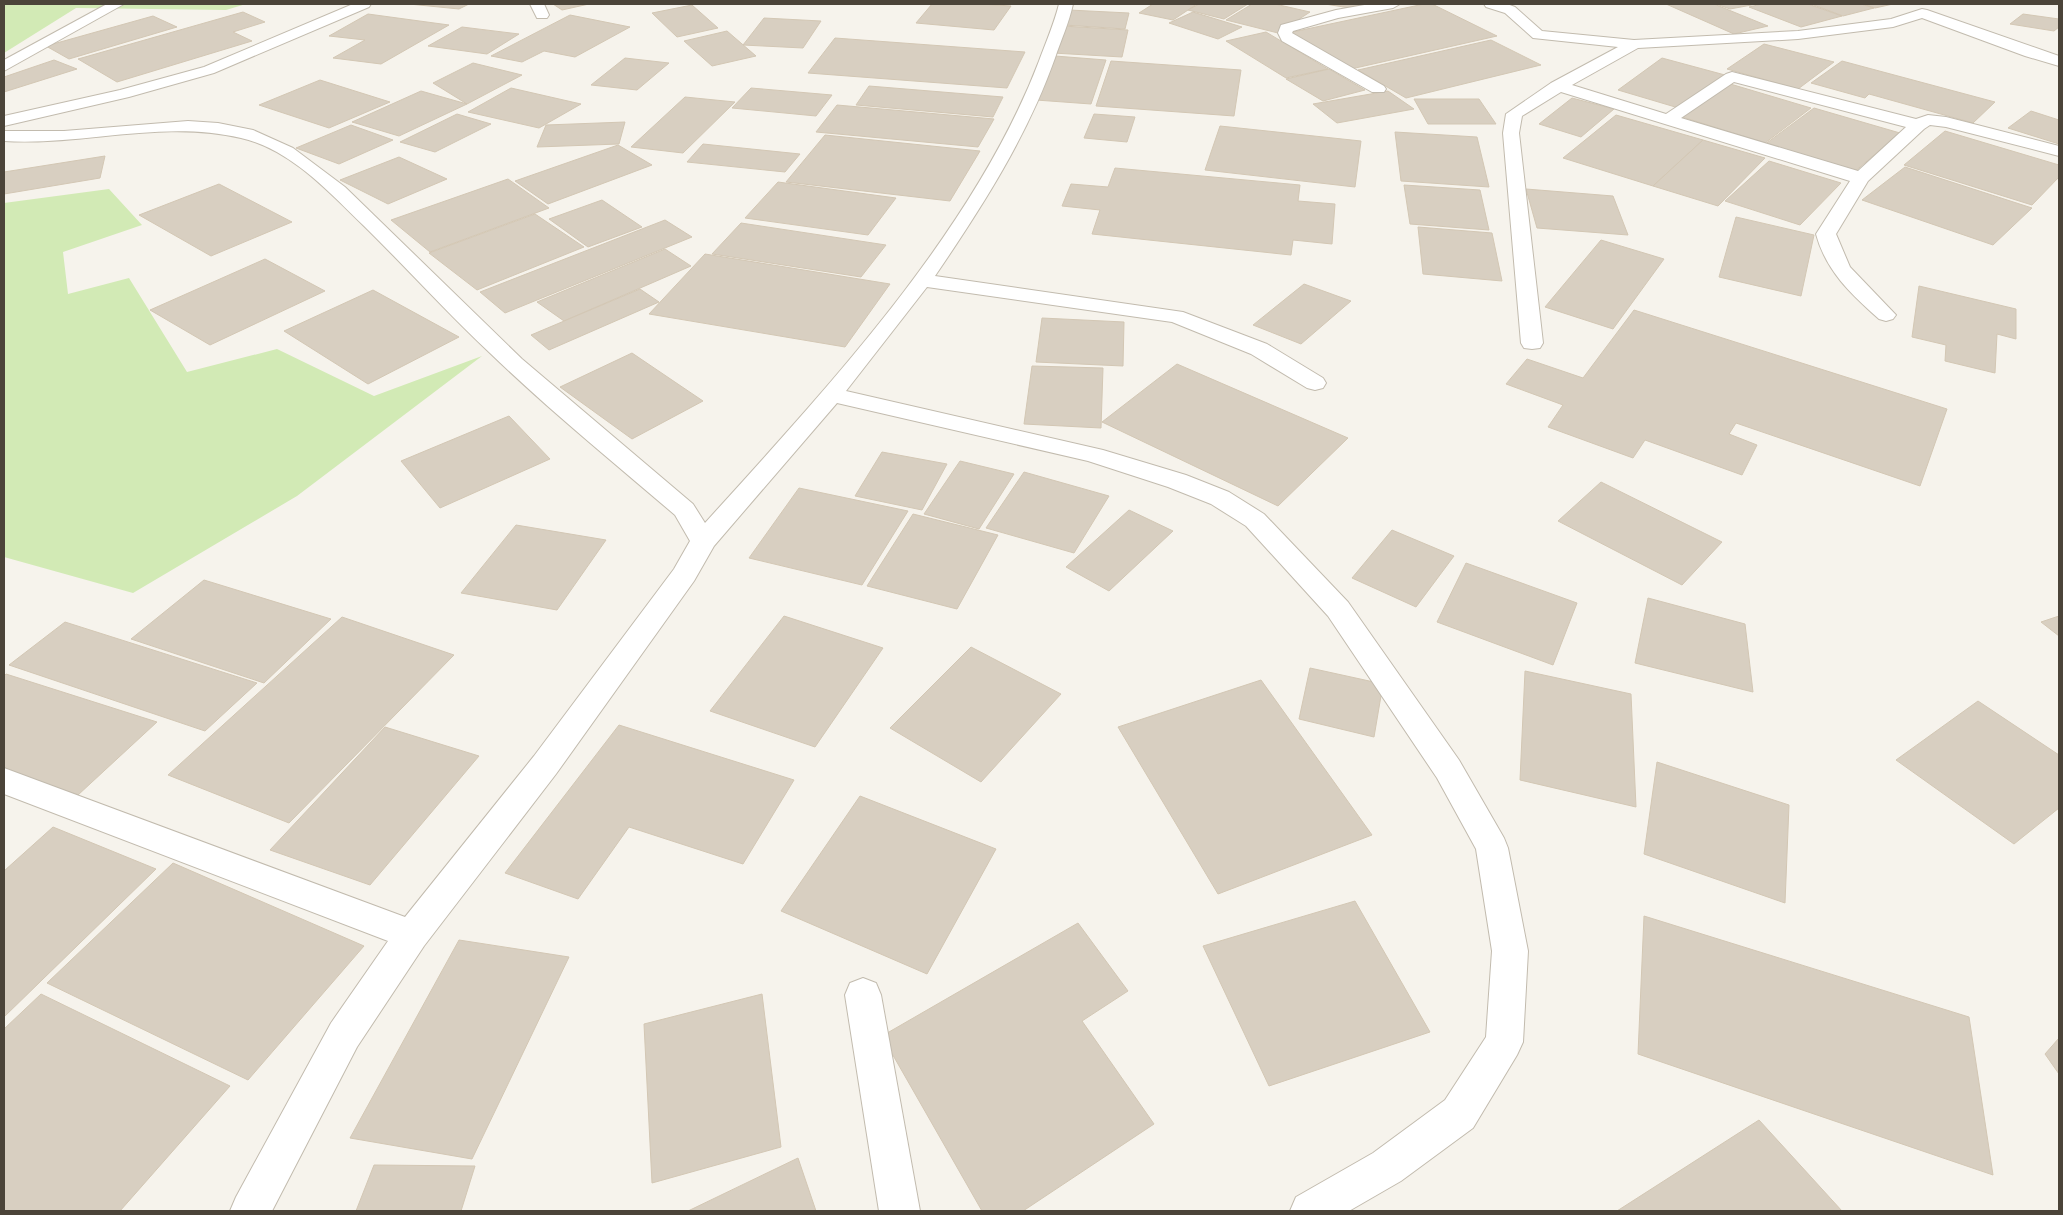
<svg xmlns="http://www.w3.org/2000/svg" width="2063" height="1215" font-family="Signika,sans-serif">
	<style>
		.green { fill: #d2eab5 }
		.building { fill: #d8cfc1; stroke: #d3c7b4 }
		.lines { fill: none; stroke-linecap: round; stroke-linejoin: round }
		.minor-casing { stroke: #c2bbae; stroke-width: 2 }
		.minor { fill: #fff; fill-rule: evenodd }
	</style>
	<rect width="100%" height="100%" fill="#f6f3ec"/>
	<g class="green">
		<polygon points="4,4 246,4 226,10 76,8 4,53"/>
		<polygon points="109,189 142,225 63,252 68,294 129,278 187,372 277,349 374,396 482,356 297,496 133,593 4,557 4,203"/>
	</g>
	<g class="building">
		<polygon points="409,4 469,4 459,9"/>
		<polygon points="553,4 589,4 562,10"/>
		<polygon points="932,4 981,4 1011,6 994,30 916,23"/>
		<polygon points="1153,4 1197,4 1173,20 1139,13"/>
		<polygon points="1199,4 1248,4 1224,19 1188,10"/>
		<polygon points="1252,4 1275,4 1310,12 1278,33 1226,20"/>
		<polygon points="1325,4 1360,4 1356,9"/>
		<polygon points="1424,4 1432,4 1497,36 1351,69 1288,33"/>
		<polygon points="1666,4 1714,4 1768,26 1734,34"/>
		<polygon points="1716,4 1757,4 1730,9"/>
		<polygon points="1762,4 1808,4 1842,16 1801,27 1749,7"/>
		<polygon points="1811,4 1861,4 1874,8 1843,16"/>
		<polygon points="1863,4 1893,4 1875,8"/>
		<polygon points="692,5 718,28 677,37 652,13"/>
		<polygon points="1069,10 1129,13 1125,29 1064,25"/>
		<polygon points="243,12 265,22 233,32 252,41 117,82 78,59"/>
		<polygon points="1193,12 1242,27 1218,39 1169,23"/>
		<polygon points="368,14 449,25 381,64 333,58 365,40 329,36"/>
		<polygon points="2023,14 2059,19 2059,27 2054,31 2010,24"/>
		<polygon points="570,15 630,27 575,57 544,51 522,62 491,56"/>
		<polygon points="153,16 177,27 69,59 46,46"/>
		<polygon points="764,18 821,21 803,48 743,45"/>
		<polygon points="1063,26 1128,30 1122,57 1053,53"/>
		<polygon points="462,27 519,34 487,54 428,46"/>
		<polygon points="727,31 756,56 712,66 684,41"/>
		<polygon points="1266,32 1328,69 1286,78 1226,41"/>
		<polygon points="835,38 1025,52 1007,88 808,73"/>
		<polygon points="1491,40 1541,65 1406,98 1358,70"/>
		<polygon points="1764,44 1834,62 1798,89 1727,69"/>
		<polygon points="1055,56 1106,60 1091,104 1036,100"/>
		<polygon points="625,58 669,63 637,90 591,85"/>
		<polygon points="1662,58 1725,75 1682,109 1618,90"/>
		<polygon points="54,60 77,69 4,92 4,77"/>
		<polygon points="1111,61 1241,70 1234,116 1096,106"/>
		<polygon points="1842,61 1995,102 1973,123 1869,94 1865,98 1811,83"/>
		<polygon points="473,63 522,75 467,104 433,83"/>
		<polygon points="1329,69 1365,90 1323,101 1286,79"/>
		<polygon points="320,80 390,102 329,128 259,105"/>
		<polygon points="1727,83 1811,108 1765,143 1679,116"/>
		<polygon points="869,86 1003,97 993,117 856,105"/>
		<polygon points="511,88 581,104 539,128 468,112"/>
		<polygon points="751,88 832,95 816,116 732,108"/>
		<polygon points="421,91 467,104 399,136 352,122"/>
		<polygon points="1388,91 1414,109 1337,123 1313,104"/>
		<polygon points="685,97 735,102 683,153 631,147"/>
		<polygon points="1572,98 1614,109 1581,137 1539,124"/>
		<polygon points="1414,99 1479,99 1496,124 1428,124"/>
		<polygon points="837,105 994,119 978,147 816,132"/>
		<polygon points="1814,108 1900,133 1853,173 1764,145"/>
		<polygon points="2031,111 2059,120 2059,144 2008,128"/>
		<polygon points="457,114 491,124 435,152 400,142"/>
		<polygon points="1094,114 1135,117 1127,142 1084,138"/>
		<polygon points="1616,115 1703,140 1653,186 1563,158"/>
		<polygon points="625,122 619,144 537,147 546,125"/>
		<polygon points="351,125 393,140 339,164 296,148"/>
		<polygon points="1220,126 1361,141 1355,187 1205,170"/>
		<polygon points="1945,131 2059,165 2059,177 2032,205 1904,165"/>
		<polygon points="1395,132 1477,137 1489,187 1401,181"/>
		<polygon points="825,135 980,151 950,201 786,182"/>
		<polygon points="1703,140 1765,158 1718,206 1653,186"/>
		<polygon points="703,144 800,154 785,172 687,162"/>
		<polygon points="618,145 652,165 548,204 515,181"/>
		<polygon points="105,156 100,178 4,194 4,172"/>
		<polygon points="399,157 447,179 388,204 340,180"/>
		<polygon points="1769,161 1841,183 1800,225 1725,201"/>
		<polygon points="1905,167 2032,208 1993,245 1862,200"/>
		<polygon points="1115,168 1300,185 1298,201 1335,204 1332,244 1293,240 1291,255 1092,234 1100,210 1062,206 1071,184 1108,187"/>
		<polygon points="508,179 549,208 430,252 391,220"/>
		<polygon points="778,182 896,198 868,235 745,218"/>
		<polygon points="219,184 292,222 211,256 139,215"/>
		<polygon points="1404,185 1480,190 1489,230 1410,224"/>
		<polygon points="1526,189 1613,196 1628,235 1537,228"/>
		<polygon points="602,200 642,227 588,247 549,219"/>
		<polygon points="535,214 584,247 477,290 429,253"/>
		<polygon points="1736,217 1814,235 1801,296 1719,277"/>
		<polygon points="665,220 692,237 505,313 480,292"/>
		<polygon points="741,223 886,245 861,277 712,254"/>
		<polygon points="1418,227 1492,233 1502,281 1423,274"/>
		<polygon points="1601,240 1664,259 1613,329 1545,307"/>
		<polygon points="665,249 691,266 564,321 537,302"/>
		<polygon points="705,254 890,284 845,347 649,314"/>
		<polygon points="265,259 325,291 210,345 150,310"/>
		<polygon points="1304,284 1351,301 1301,344 1253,325"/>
		<polygon points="1919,286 2016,309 2016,339 1997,334 1995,373 1945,361 1946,345 1912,337"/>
		<polygon points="640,289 659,302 549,350 531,335"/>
		<polygon points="373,290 459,337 368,384 284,331"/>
		<polygon points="1634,310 1947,409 1920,486 1736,423 1729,434 1757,445 1742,475 1645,440 1633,458 1548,427 1563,405 1506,384 1527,359 1583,378"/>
		<polygon points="1042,318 1124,322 1123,366 1036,362"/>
		<polygon points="632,353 703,401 632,439 560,387"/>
		<polygon points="1177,364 1348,438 1278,506 1102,422"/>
		<polygon points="1032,366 1103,368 1101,428 1024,424"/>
		<polygon points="509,416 550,459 440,508 401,461"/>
		<polygon points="882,452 947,464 922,510 855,496"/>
		<polygon points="960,461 1014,474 979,529 924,514"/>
		<polygon points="1024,472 1109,496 1074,553 986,528"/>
		<polygon points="1601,482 1722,542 1682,585 1558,521"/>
		<polygon points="799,488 908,511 862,585 749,558"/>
		<polygon points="1129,510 1173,531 1109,591 1066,567"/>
		<polygon points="913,514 998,535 957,609 867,586"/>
		<polygon points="516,525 606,540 557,610 461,593"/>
		<polygon points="1392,530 1454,556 1416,607 1352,578"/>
		<polygon points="1466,563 1577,603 1553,665 1437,622"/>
		<polygon points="204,580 331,619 264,683 131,639"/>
		<polygon points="1648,598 1745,624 1753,692 1635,663"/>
		<polygon points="784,616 883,648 815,747 710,711"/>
		<polygon points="2059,616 2059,636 2041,622"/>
		<polygon points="342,617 454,655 289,823 168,775"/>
		<polygon points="65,622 257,683 205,731 9,665"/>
		<polygon points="971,647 1061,694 981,782 890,728"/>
		<polygon points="1310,668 1383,684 1374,737 1299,719"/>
		<polygon points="1525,671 1631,694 1636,807 1520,780"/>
		<polygon points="6,674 157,722 78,795 4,769 4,676"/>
		<polygon points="1261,680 1372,835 1218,894 1118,727"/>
		<polygon points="1978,701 2059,755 2059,808 2014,844 1896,760"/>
		<polygon points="619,725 794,780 743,864 629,827 578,899 505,873"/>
		<polygon points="385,727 479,756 370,885 270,850"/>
		<polygon points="1657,762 1789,805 1785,903 1644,854"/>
		<polygon points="860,796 996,849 927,974 781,911"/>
		<polygon points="53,827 156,869 4,1017 4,871"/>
		<polygon points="173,863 364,946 248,1080 47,983"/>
		<polygon points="1355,901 1430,1032 1269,1086 1203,946"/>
		<polygon points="1644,916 1969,1017 1993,1175 1638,1054"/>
		<polygon points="1078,923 1128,991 1082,1021 1154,1124 1023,1211 982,1211 882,1036"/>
		<polygon points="459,940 569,957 472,1159 350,1138"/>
		<polygon points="41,994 230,1086 120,1211 4,1211 4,1029"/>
		<polygon points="762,994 781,1147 652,1183 644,1024"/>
		<polygon points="2059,1038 2059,1074 2045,1054"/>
		<polygon points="1759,1120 1842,1211 1617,1211"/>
		<polygon points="798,1158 816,1211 688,1211"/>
		<polygon points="374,1165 475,1166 461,1211 356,1211"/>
	</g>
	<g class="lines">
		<g class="minor-casing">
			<g id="minor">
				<polygon points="107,4 124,4 4,71 4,60"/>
				<polygon points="353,4 371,4 369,7 214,73 129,97 4,126 4,116 120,90 204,67"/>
				<polygon points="530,4 544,4 549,15 547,18 537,18"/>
				<path d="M 1059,4 L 1073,4 C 1069,23 1061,40 1055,58 C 1027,137 982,207 935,276 L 1183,312 L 1267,344 L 1323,378 L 1326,383 L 1323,388 L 1315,390 L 1307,388 L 1251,354 L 1172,322 L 927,287 L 846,391 L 1103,450 L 1186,475 L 1229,492 L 1264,514 L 1348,602 L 1459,760 L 1504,838 L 1508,848 L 1528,951 L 1523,1042 L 1517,1055 L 1473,1128 L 1401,1181 L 1349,1211 L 1290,1211 L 1296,1197 L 1373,1153 L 1445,1100 L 1486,1037 L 1492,951 L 1476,849 L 1437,778 L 1328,616 L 1246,526 L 1211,504 L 1168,487 L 1088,461 L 837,403 L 714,546 L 694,581 L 556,774 L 424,946 L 357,1047 L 272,1211 L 230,1211 L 236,1197 L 331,1023 L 388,941 L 4,794 L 4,768 L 405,917 L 534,756 L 674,569 L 690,541 L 675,515 C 613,462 549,410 490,353 C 446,312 406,267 363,225 C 328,191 290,149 241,138 C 163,119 82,146 4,141 L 4,131 L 64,131 L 188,121 L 218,123 L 253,130 L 293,148 L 345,187 L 522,359 L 693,504 L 705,523 C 826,389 974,232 1039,61 C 1046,42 1054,24 1059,4 Z"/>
				<polygon points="1370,4 1400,4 1393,8 1338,18 1293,31 1292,33 1384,86 1386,89 1384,92 1372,92 1282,41 1278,33 1281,25 1336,10"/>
				<path d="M 1484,4 L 1507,4 L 1515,7 L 1542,31 L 1634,40 L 1798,31 L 1891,19 L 1922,9 L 1927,10 L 2059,56 L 2059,66 L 2025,56 L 1922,18 L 1893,27 L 1798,39 L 1638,48 L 1572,85 L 1666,114 L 1726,74 L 1732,72 L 1916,119 L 1928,115 L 1946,117 L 2059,146 L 2059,156 L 1946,127 L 1930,125 L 1924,129 L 1868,181 L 1836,234 L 1850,267 L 1896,315 L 1893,319 L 1886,321 L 1879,319 C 1851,294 1826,271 1816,234 L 1850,181 L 1561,92 L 1522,116 L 1519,133 L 1543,343 L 1540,348 L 1532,349 L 1524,348 L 1521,343 L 1503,133 L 1506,114 L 1551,83 L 1618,47 L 1533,38 L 1505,13 L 1486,7 ZM 1734,82 L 1906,127 L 1858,171 L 1681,118 Z"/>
				<polygon points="863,978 876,983 881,995 920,1211 879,1211 845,995 850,983"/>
			</g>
		</g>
		<use href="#minor" class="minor"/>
	</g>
	<rect width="2063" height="1215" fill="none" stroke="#4b4439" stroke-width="10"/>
</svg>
